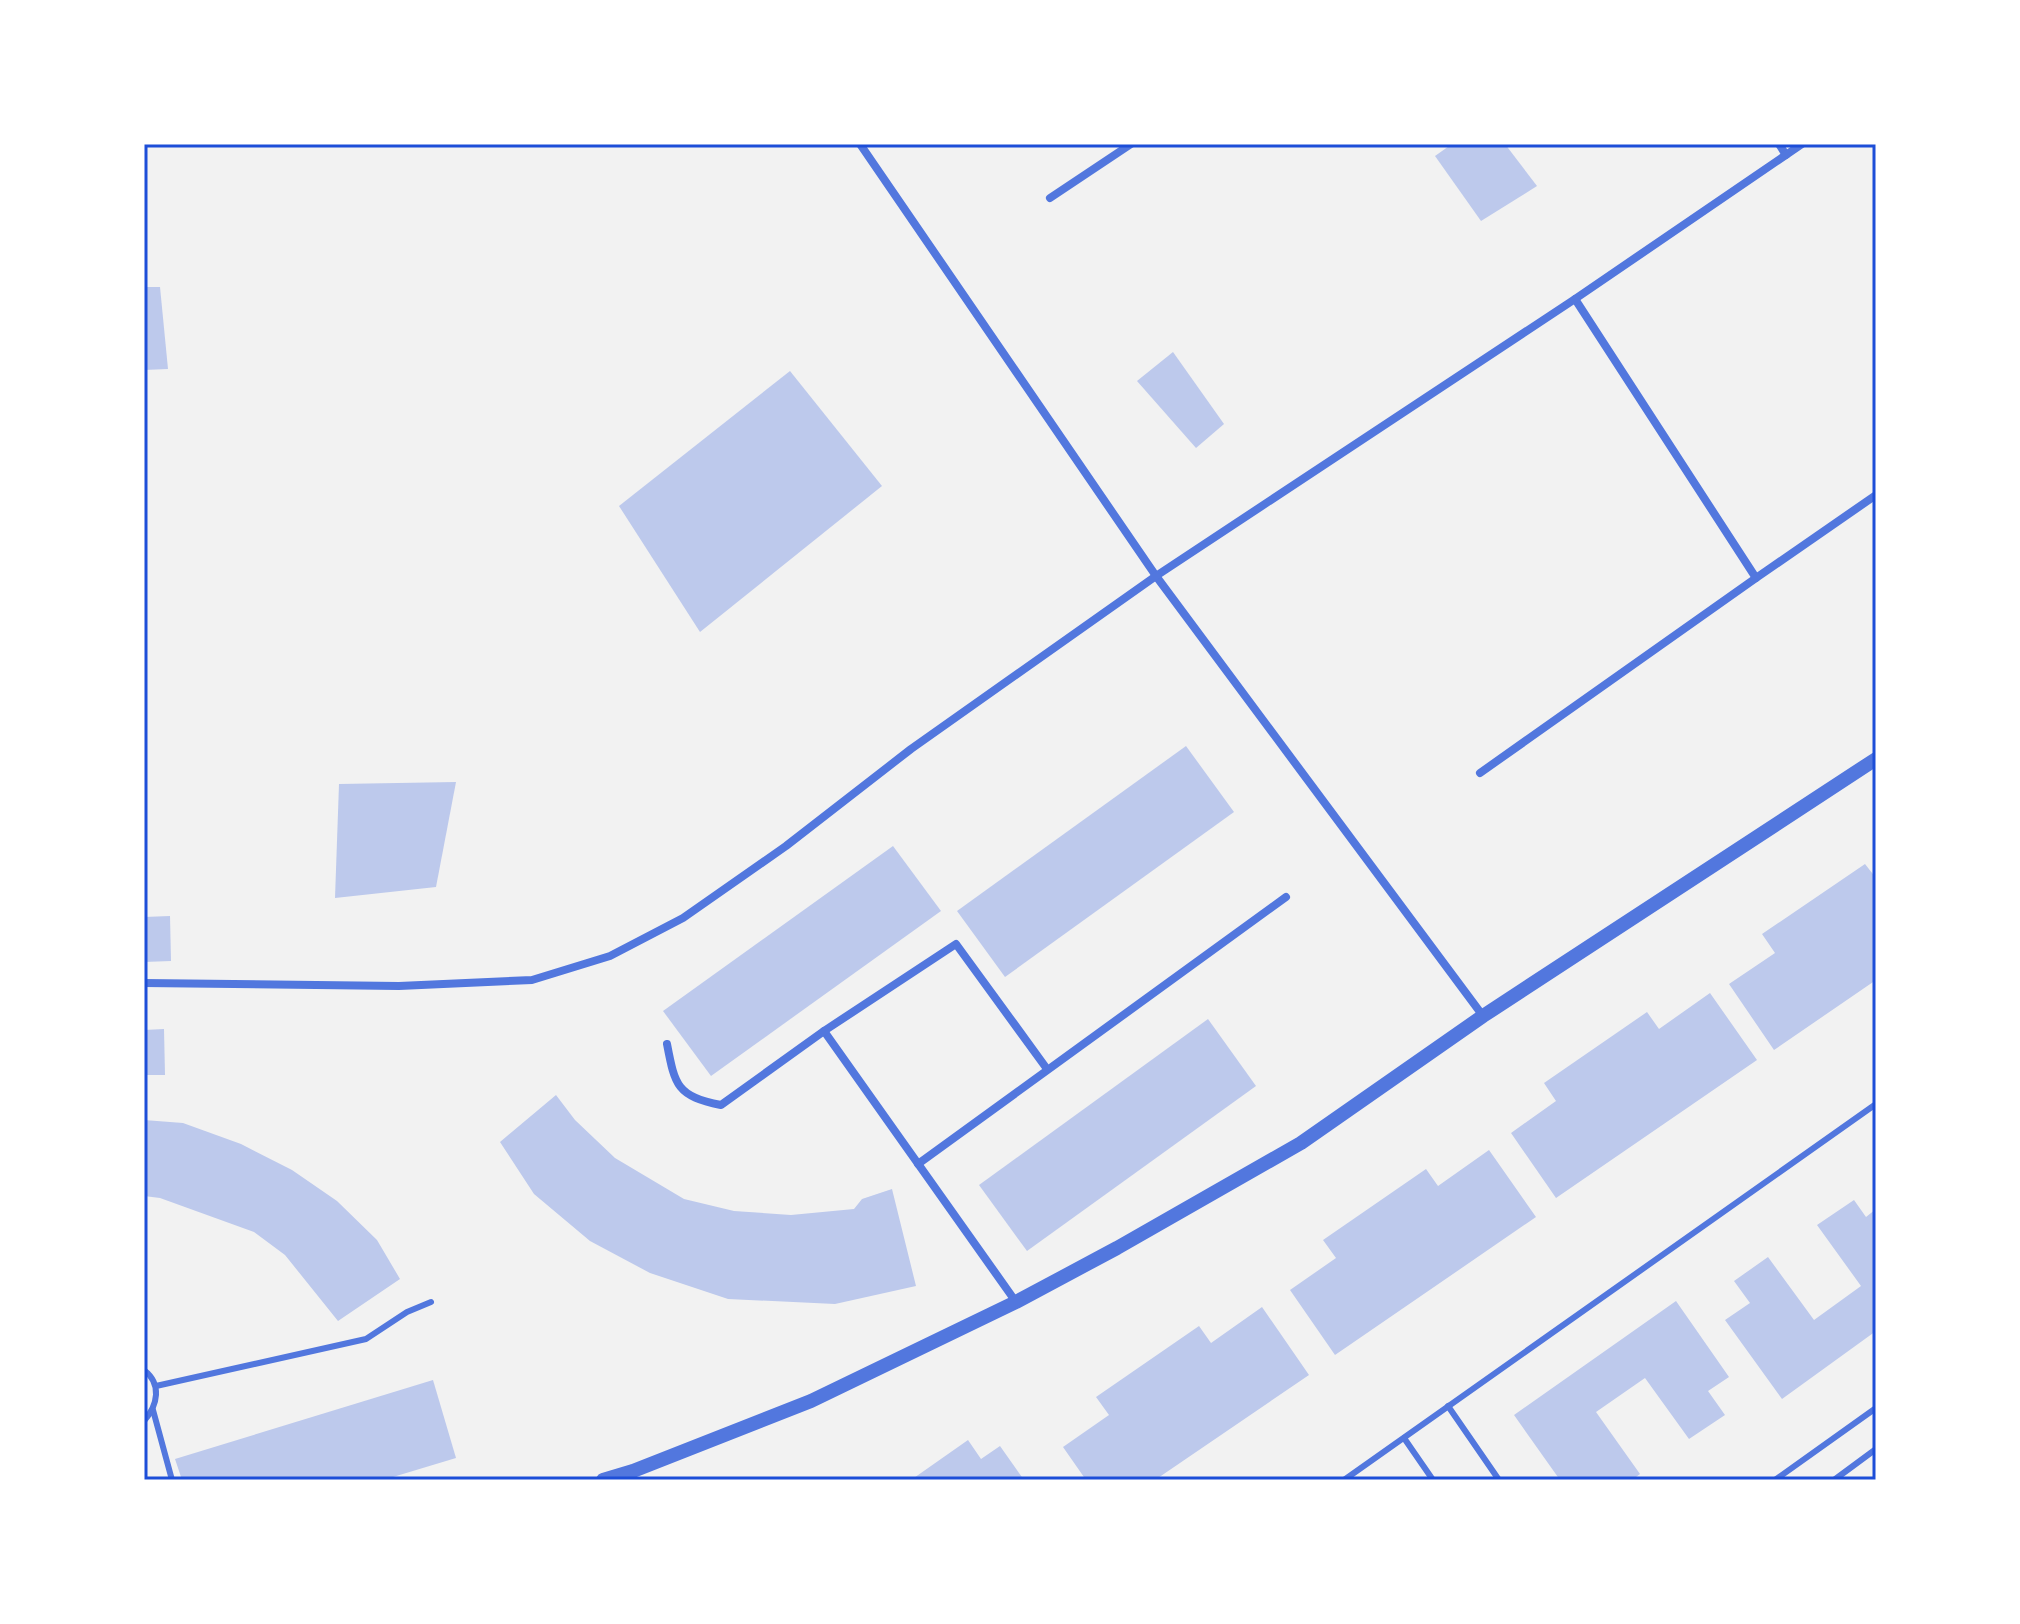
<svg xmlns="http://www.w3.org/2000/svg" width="2020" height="1624" font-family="Figtree,sans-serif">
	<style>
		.building { fill: #bdc9ec }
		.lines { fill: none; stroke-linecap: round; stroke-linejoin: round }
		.service { stroke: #5277de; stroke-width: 6 }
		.minor { stroke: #5277de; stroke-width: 8 }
		.tertiary { stroke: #5277de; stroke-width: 14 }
		.neatline { fill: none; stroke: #1d4ed8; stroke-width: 3 }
	</style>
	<rect width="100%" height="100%" fill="#f2f2f2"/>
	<g class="building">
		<polygon points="1452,144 1505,144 1537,186 1481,221 1435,156"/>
		<polygon points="144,287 160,287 168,369 144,370"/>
		<polygon points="1173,352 1224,424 1196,448 1137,381"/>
		<polygon points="790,371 882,486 700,632 619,506"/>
		<polygon points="1186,746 1234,812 1005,977 957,911"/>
		<polygon points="456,782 436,887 335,898 339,784"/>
		<polygon points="893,846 941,911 711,1076 663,1011"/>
		<polygon points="1865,864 1876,878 1876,980 1774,1050 1729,984 1775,953 1762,934"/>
		<polygon points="170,916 171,961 144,962 144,917"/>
		<polygon points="1710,993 1757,1060 1556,1198 1511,1133 1556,1101 1544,1083 1647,1012 1659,1029"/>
		<polygon points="1208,1019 1256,1086 1027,1251 979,1185"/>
		<polygon points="164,1029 165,1075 144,1075 144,1030"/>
		<polygon points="556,1095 575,1120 615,1158 684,1199 734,1211 791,1215 854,1209 862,1199 892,1189 916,1286 835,1304 728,1299 650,1273 590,1241 534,1194 500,1142"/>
		<polygon points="144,1120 183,1123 241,1144 292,1170 337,1201 377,1240 400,1279 338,1321 285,1255 254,1232 160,1198 144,1196"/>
		<polygon points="1489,1150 1536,1217 1335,1355 1290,1290 1336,1258 1323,1240 1426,1169 1438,1186"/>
		<polygon points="1854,1200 1866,1217 1876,1209 1876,1331 1782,1399 1725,1320 1750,1303 1734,1281 1768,1257 1814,1320 1861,1286 1817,1225"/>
		<polygon points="1676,1301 1729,1377 1708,1391 1725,1415 1689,1439 1645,1378 1596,1412 1640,1474 1632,1480 1560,1480 1514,1415"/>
		<polygon points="1262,1307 1309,1375 1155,1480 1086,1480 1063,1447 1109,1415 1096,1397 1199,1326 1211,1343"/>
		<polygon points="433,1380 456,1458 383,1480 182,1480 175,1459"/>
		<polygon points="968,1440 981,1459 1000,1446 1024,1480 911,1480"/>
	</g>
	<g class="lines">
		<g class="service">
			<path d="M 144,1370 C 162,1384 158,1405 144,1421"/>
			<polyline points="156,1386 366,1339 407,1312 431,1302"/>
			<polyline points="1448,1406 1499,1480"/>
			<polyline points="153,1410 172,1480"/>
			<polyline points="1404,1438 1433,1480"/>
			<polyline points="1344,1480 1876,1104"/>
			<polyline points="1775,1480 1876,1408"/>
			<polyline points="1834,1480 1876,1449"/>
		</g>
		<g class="minor">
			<polyline points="860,144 1156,576 1483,1016"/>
			<polyline points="1779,144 1786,155"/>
			<polyline points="1050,198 1131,144"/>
			<polyline points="1756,578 1876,495"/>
			<polyline points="1480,773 1756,578 1575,299"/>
			<polyline points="144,983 399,986 532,980 610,956 683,918 786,846 911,749 1156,576 1575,299 1802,144"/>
			<polyline points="824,1031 1016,1302"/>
			<path d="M 667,1044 C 675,1086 677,1096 721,1105 L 824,1031 L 956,944 L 1047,1069"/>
			<polyline points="918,1164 1286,897"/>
		</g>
		<polyline class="tertiary" points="603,1480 633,1471 811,1401 1016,1302 1117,1248 1301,1143 1483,1016 1876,759"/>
	</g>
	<rect width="2020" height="1624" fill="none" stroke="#ffffff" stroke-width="292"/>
	<rect x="146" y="146" width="1728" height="1332" class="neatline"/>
</svg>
